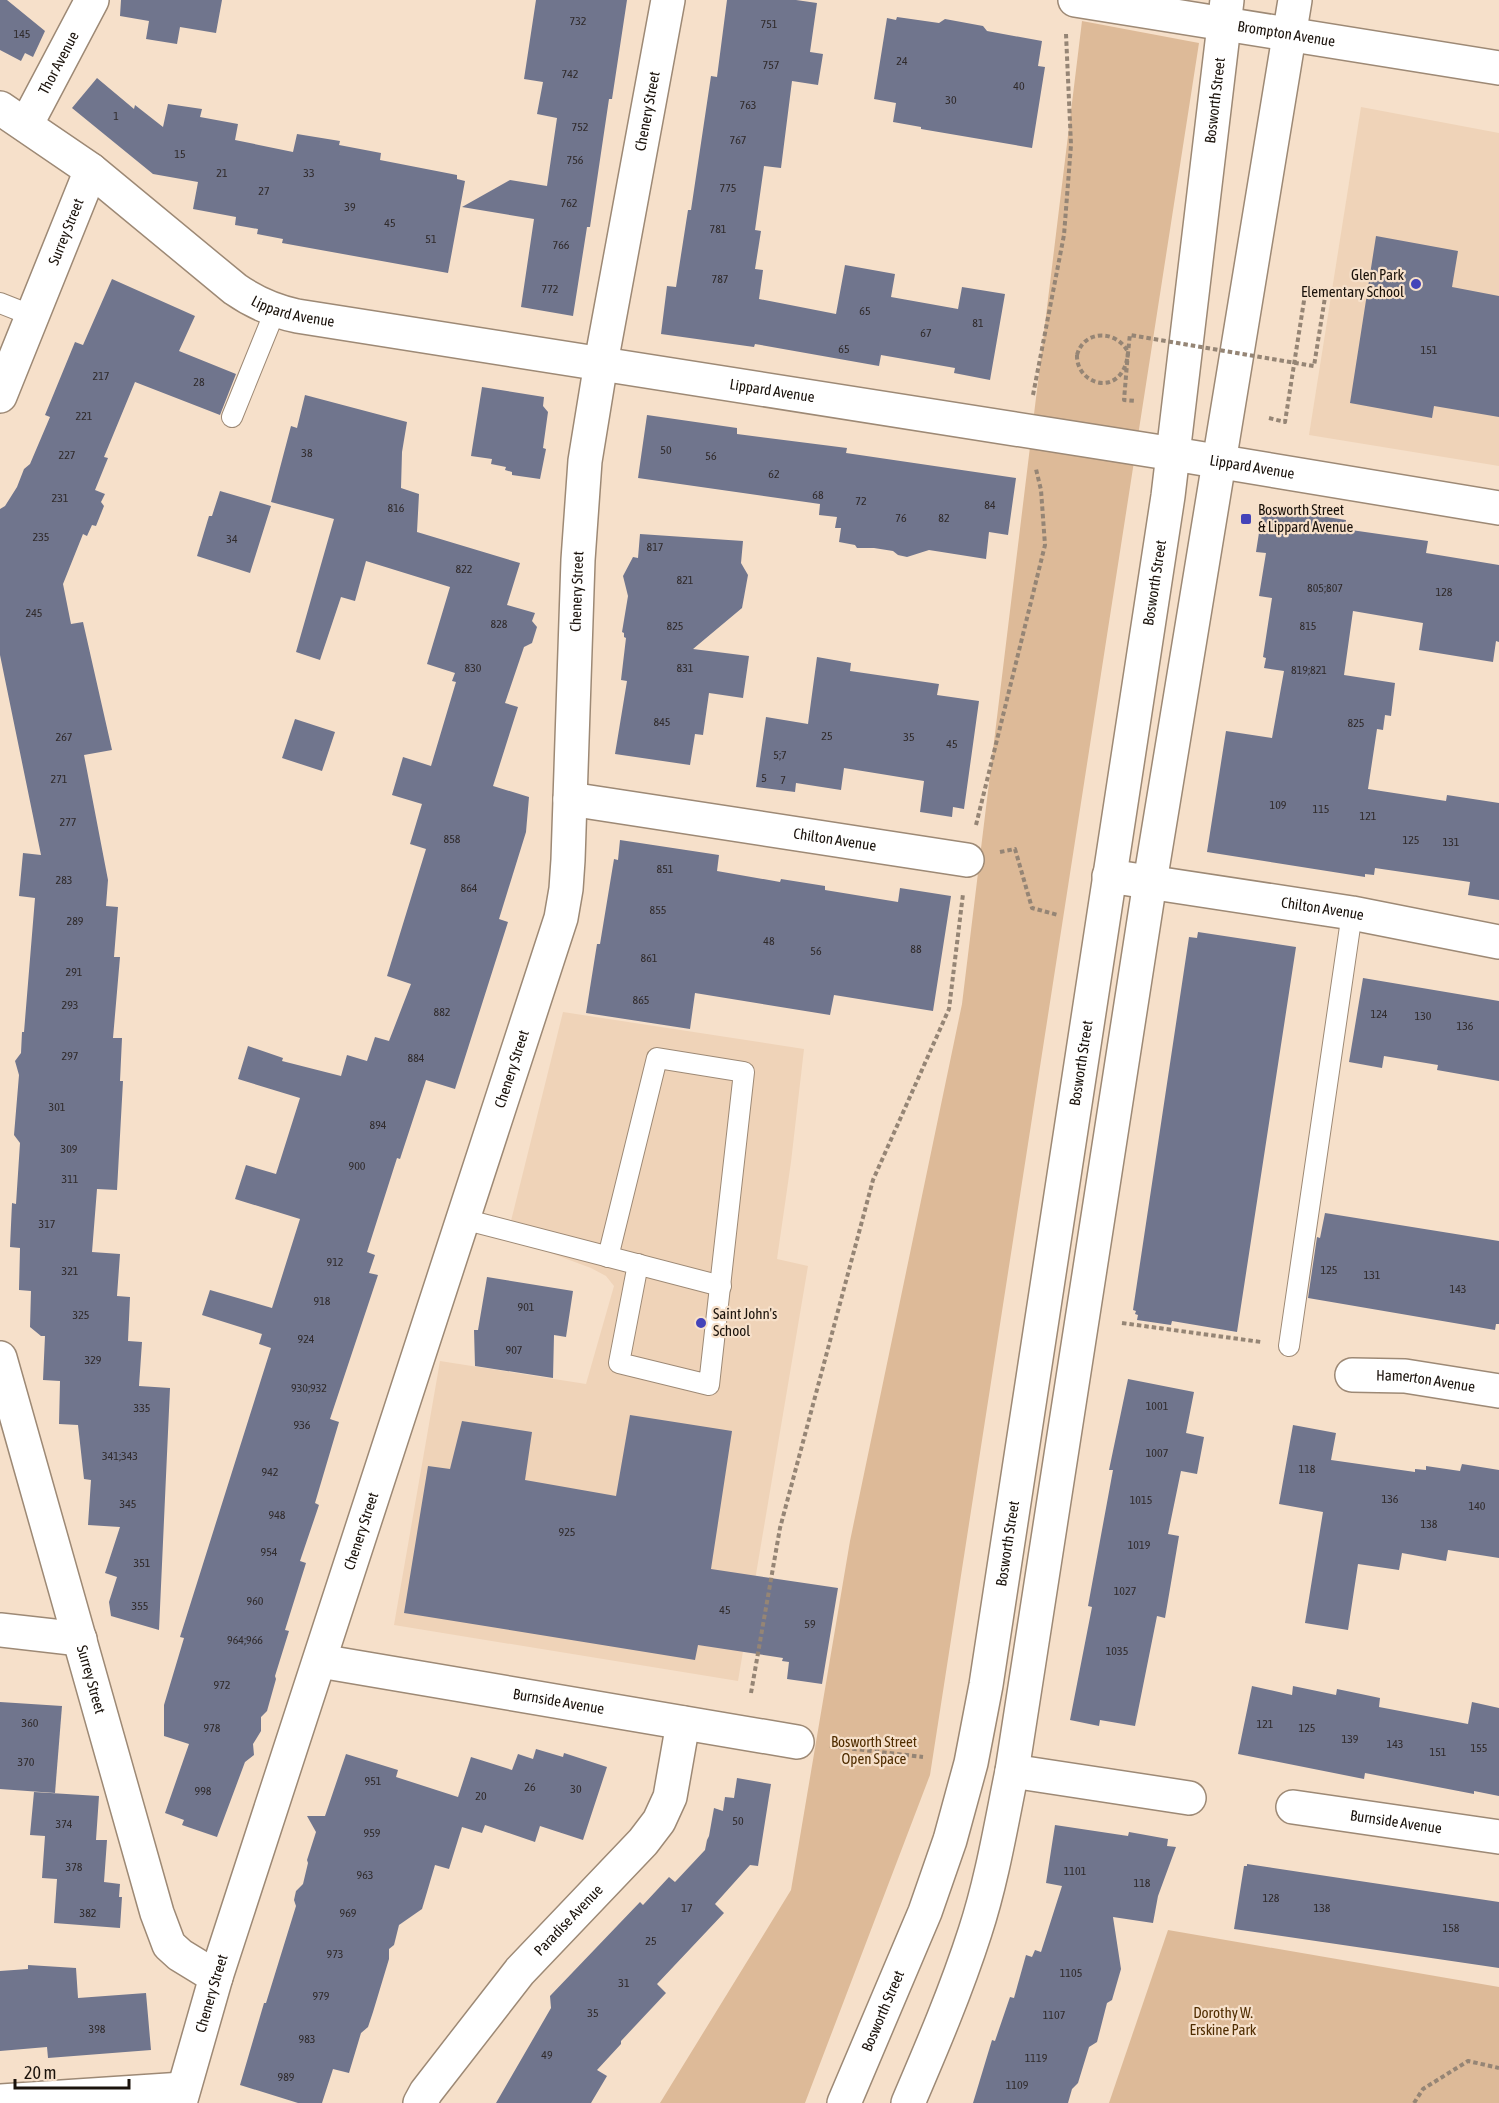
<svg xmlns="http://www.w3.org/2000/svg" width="1499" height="2103" font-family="'Asap Condensed',sans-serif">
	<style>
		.built { fill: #efd3b8 }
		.green { fill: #ddba98 }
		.building { fill: #70758d }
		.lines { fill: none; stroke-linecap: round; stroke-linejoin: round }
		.service-casing { stroke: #9d8975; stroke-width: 22 }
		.minor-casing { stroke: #9d8975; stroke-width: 36 }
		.secondary-casing { stroke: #9d8975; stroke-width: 36 }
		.path { stroke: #958575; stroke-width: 4; stroke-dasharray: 4.5 3; stroke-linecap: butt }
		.service { stroke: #fff; stroke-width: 20 }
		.minor { stroke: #fff; stroke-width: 33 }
		.secondary { stroke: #fff; stroke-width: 33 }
		.path-bridge { stroke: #958575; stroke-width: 4; stroke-dasharray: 4.5 3; stroke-linecap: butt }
		.poi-dot { fill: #4443b9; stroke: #f6e0ca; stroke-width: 2 }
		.labels { text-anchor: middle; stroke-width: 4.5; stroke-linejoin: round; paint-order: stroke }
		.number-label { font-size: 12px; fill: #302b2c }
		.street-label { font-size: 15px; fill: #1a120b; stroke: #f6e0ca }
		.poi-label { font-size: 15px; fill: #1a120b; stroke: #f6e0ca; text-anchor: start }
		.park-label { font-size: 15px; fill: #502d00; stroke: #f6e0ca }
	</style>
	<rect width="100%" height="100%" fill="#f6e0ca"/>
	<g class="built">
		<polygon points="1361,107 1499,133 1499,466 1309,435"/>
		<polygon points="563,1012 804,1049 791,1162 777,1259 808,1266 738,1681 394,1625 440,1361 586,1384 614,1286 606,1276 591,1268 507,1237"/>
	</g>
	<g class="green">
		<polygon points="1082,21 1199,43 930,1775 805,2103 660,2103 791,1890 850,1541 962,1004"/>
		<polygon points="1168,1930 1499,1987 1499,2103 1109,2103"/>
	</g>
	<g class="building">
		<polygon points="0,0 7,0 45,31 33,57 25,53 21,61 0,50"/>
		<polygon points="121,0 222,0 216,33 180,27 177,44 146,39 149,21 120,16"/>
		<polygon points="536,0 627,0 612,99 609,99 590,227 587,227 573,316 521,307 534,219 462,207 510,180 547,186 557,118 537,114 543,82 524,79"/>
		<polygon points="727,0 796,0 817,3 810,52 823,54 818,85 792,81 781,168 764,166 755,230 761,231 755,269 763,270 759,299 836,314 845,265 895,274 891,297 958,309 962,287 1005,294 990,380 954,373 955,368 881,355 879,366 755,344 754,347 661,334 667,286 676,287 688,210 691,210 711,76 717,77"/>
		<polygon points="897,17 939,23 945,19 983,26 987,31 1042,41 1038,66 1045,67 1032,148 921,129 921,127 893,122 896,103 874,99 887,18 896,20"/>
		<polygon points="97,78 134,109 135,105 163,127 168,104 202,109 200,117 238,124 235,140 293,152 297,134 340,141 339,145 381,153 380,160 457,175 457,179 465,181 448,273 282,243 283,239 257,234 258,229 235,225 236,217 193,209 198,182 153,174 72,108"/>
		<polygon points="1376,236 1458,251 1452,287 1499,296 1499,417 1434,406 1432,418 1350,403"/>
		<polygon points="112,279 195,316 179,351 236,374 220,415 135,382 104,457 108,458 95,490 105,494 101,502 104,506 96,526 92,525 87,536 83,534 63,584 71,624 83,622 112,750 84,755 108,880 106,906 118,907 114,957 120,957 113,1038 122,1038 120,1081 123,1081 117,1190 97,1189 92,1252 120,1254 117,1296 130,1297 128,1341 142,1342 139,1386 170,1388 159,1630 111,1616 109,1602 117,1577 105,1573 120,1527 88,1525 91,1480 84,1479 78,1425 59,1424 60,1381 43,1380 45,1336 41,1336 30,1327 31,1291 19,1290 20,1248 10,1247 12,1203 16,1204 20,1143 14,1135 19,1075 15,1061 21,1053 22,1032 24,1032 35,898 19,896 23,853 41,855 0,655 0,509 5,506 17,487 24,469 30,464 50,417 45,415 75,342 83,345"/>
		<polygon points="482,387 544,397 543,406 548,412 543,448 546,449 540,479 512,475 512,472 505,470 506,467 491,464 492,459 471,456"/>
		<polygon points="305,395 407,422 402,452 401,488 419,494 417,532 520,563 507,605 535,613 532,621 537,627 532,643 524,647 505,703 518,707 493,786 529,797 526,832 499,919 508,922 455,1089 426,1080 400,1159 397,1158 367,1252 375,1255 369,1273 378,1275 330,1419 339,1422 315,1503 319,1505 300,1561 306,1563 285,1630 289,1631 275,1676 276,1679 267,1711 261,1717 261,1731 253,1744 254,1755 245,1762 217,1837 182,1825 184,1820 165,1813 189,1744 164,1736 164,1705 184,1638 180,1637 271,1348 259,1344 262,1334 202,1315 210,1290 272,1308 300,1219 235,1199 246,1165 276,1174 300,1098 238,1079 248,1046 283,1058 282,1061 341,1076 347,1055 367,1061 375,1037 389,1041 411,984 387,976 426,849 410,844 422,804 392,795 403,757 431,766 456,682 452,681 455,673 427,664 450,587 366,561 355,601 341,597 320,660 296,652 334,519 271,502 291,426 297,428"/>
		<polygon points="647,415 737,428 737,434 847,448 846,453 1016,478 1008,535 989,532 986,559 929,550 907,557 898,555 893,551 874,548 857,548 855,545 839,542 841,528 835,528 837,517 819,515 820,504 638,478"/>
		<polygon points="220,491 271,506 250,573 197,556 209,516 212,516"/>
		<polygon points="1263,507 1346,520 1344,529 1428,541 1426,553 1499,565 1499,642 1496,641 1493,662 1419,650 1423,623 1353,611 1344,675 1395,683 1391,716 1385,715 1383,730 1377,729 1368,789 1446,801 1447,795 1499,803 1499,900 1468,895 1470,882 1375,868 1374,875 1365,874 1365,877 1207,852 1226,731 1272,738 1284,671 1264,668 1266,658 1263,657 1272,598 1259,596 1266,553 1256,552"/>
		<polygon points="640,534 743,541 741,563 748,575 742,608 693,649 749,656 743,698 709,693 703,735 695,734 690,765 615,754 627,681 621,680 626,638 624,637 624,633 622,632 628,596 623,576 633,557 638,558"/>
		<polygon points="817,657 851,663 850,671 939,684 937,695 979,701 964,809 953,807 952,817 920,812 924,781 844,768 841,790 796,783 795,792 756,787 766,717 808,724"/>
		<polygon points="295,719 335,732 322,771 282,758"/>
		<polygon points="620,840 719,855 717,871 780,882 781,879 825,886 825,890 898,902 900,888 951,896 933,1011 834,995 830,1015 695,993 690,1029 586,1013 597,944 600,944 614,859 618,860"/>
		<polygon points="1198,932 1296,947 1237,1332 1172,1321 1171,1325 1137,1320 1138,1315 1135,1314 1136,1311 1133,1310 1189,937 1197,938"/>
		<polygon points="1363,978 1499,1001 1499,1081 1437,1070 1438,1065 1384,1056 1382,1068 1349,1062"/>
		<polygon points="1325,1213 1499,1241 1499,1324 1496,1324 1495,1330 1308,1298 1317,1237 1320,1238"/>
		<polygon points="487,1277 573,1291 566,1337 554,1335 553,1378 475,1366 474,1330 478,1330"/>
		<polygon points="1128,1379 1194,1392 1186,1433 1204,1437 1197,1474 1181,1471 1168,1534 1179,1536 1165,1618 1157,1616 1135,1726 1100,1720 1099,1726 1070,1720 1092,1607 1088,1606 1113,1470 1109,1470"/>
		<polygon points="630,1415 732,1431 711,1569 838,1588 822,1684 787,1679 789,1662 782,1661 783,1658 698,1645 695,1660 404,1613 428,1466 450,1469 462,1421 532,1432 525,1480 616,1496"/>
		<polygon points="1293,1425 1336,1433 1331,1460 1415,1472 1415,1469 1426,1470 1426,1466 1460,1471 1462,1464 1499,1470 1499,1558 1448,1550 1446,1561 1402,1553 1399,1570 1358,1564 1348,1630 1305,1623 1323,1512 1279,1504"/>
		<polygon points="1252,1686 1292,1695 1293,1686 1336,1695 1337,1689 1380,1698 1379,1707 1468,1724 1472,1702 1499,1708 1499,1796 1474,1791 1474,1794 1365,1773 1364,1779 1238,1754"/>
		<polygon points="0,1702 62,1706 55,1793 0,1789"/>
		<polygon points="536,1749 563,1757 564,1753 607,1767 583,1840 540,1826 535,1842 485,1825 482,1833 462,1827 449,1869 435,1865 422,1909 399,1925 394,1945 389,1949 389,1959 373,2012 368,2027 361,2033 349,2073 333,2069 322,2103 298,2103 240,2085 264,2003 266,2003 296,1906 294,1900 296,1891 303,1884 308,1863 307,1860 316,1832 307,1816 325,1816 346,1754 398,1770 396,1777 458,1797 471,1757 512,1770 518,1754 533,1759"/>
		<polygon points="737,1778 771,1784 758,1866 750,1865 715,1904 724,1913 657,1984 666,1993 621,2041 621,2044 597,2070 607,2076 591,2103 496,2103 551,2008 550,1996 640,1902 643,1905 669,1877 675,1882 705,1850 707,1840 709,1836 714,1808 723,1811 725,1797 734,1798"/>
		<polygon points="34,1792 99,1796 96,1840 107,1840 104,1882 120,1884 119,1897 122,1897 120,1928 54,1923 57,1879 42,1878 45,1836 30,1835"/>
		<polygon points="1055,1825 1128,1836 1129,1832 1168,1839 1167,1846 1176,1847 1158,1896 1153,1923 1113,1917 1121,1969 1112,2000 1107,2003 1097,2042 1089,2047 1078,2083 1072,2089 1068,2103 973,2103 992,2040 995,2041 1010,1997 1014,1998 1026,1955 1032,1957 1035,1950 1041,1952 1062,1886 1046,1883"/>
		<polygon points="1247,1864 1499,1902 1499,1968 1234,1929 1244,1866 1247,1866"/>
		<polygon points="28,1965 76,1968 78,1998 146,1993 151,2050 48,2058 47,2047 0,2051 0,1971 28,1969"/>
	</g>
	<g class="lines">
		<g class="service-casing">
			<g id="service">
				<polyline points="0,303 33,316"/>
				<polyline points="232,417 275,311"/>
				<polyline points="463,1219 721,1286"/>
				<polyline points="608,1257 657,1058 744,1072 709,1385 619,1363 638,1264"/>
				<polyline points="1289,1346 1352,913"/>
			</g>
		</g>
		<g class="minor-casing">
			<g id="minor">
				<path id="s1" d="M 1075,0 L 1499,68"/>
				<path id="s2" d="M 0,108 L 91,170 L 235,289 C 255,303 274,311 297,316 L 1174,454 L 1499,508"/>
				<path id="s3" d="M 26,125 L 92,0"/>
				<path id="s4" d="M 0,396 L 91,170"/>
				<path id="s5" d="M 570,799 L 967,860"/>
				<path id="s6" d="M 1109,876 L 1352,913 L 1499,942"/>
				<path id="s7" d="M 0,1358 L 157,1913 L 169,1945 L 180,1955 L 216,1977"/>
				<path id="s8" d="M 1352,1375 L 1405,1376 L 1499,1391"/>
				<polyline points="0,1630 80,1639"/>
				<path id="s9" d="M 320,1661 L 797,1742"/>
				<polyline points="1012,1771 1189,1798"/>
				<path id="s10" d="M 1293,1807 L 1499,1837"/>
				<polyline points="0,2101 183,2089"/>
				<path id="s11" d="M 180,2103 L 216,1977 L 561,918 L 566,889 L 568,860 L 578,560 L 585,461 L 601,363 L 668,0"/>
				<path id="s12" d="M 420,2103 L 426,2092 L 520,1971 L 643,1842 L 659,1821 L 670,1797 L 683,1723"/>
			</g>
		</g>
		<g class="secondary-casing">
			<g id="secondary">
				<path id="s13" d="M 844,2103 L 925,1912 L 950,1840 L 971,1763 L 986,1685 L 1168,496 L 1227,0"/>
				<path d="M 908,2103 C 932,2047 956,1991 975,1932 C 992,1880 1001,1825 1012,1771 L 1150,882 L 1295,0"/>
			</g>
		</g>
		<g class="path">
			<path d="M 1077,355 C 1084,329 1117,330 1128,352 L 1124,400 L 1136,401"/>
			<polyline points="1033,395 1064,235 1071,145 1066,34"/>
			<polyline points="1269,418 1285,422 1306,288 1315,290"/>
			<polyline points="976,825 1045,545 1041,490 1036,469"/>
			<polyline points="1000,852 1015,849 1032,908 1058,915"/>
			<polyline points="1122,1323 1261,1342"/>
			<polyline points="751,1693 780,1528 873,1180 949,1009 963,894"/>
			<polyline points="830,1746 923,1757"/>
			<polyline points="1414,2103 1423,2089 1468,2061 1499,2068"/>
		</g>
		<use href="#service" class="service"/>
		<use href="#minor" class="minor"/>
		<use href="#secondary" class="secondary"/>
		<path class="path-bridge" d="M 1077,355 C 1076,380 1108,394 1122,372 C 1129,362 1128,347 1130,335 L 1314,366 L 1326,291 L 1315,290"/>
	</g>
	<g class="poi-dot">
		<circle cx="1416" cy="284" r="6"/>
		<rect x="1240" y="513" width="12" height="12" rx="3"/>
		<circle cx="701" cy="1323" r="6"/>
	</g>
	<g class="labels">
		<g class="number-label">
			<text x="578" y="25">732</text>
			<text x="769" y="28">751</text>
			<text x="22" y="38">145</text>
			<text x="902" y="65">24</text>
			<text x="771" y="69">757</text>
			<text x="570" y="78">742</text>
			<text x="1019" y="90">40</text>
			<text x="951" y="104">30</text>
			<text x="748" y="109">763</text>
			<text x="116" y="120">1</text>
			<text x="580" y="131">752</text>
			<text x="738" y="144">767</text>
			<text x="180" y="158">15</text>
			<text x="575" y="164">756</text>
			<text x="222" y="177">21</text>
			<text x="309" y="177">33</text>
			<text x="728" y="192">775</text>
			<text x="264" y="195">27</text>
			<text x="569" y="207">762</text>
			<text x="350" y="211">39</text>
			<text x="390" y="227">45</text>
			<text x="718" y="233">781</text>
			<text x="431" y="243">51</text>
			<text x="561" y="249">766</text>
			<text x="720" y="283">787</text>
			<text x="550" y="293">772</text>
			<text x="865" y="315">65</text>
			<text x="978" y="327">81</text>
			<text x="926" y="337">67</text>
			<text x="844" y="353">65</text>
			<text x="1429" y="354">151</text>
			<text x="101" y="380">217</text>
			<text x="199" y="386">28</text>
			<text x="84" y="420">221</text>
			<text x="666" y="454">50</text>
			<text x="307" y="457">38</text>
			<text x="67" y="459">227</text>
			<text x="711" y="460">56</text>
			<text x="774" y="478">62</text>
			<text x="818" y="499">68</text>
			<text x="60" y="502">231</text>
			<text x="861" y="505">72</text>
			<text x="990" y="509">84</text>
			<text x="396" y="512">816</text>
			<text x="901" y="522">76</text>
			<text x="944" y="522">82</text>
			<text x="41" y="541">235</text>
			<text x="232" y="543">34</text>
			<text x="655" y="551">817</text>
			<text x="464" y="573">822</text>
			<text x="685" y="584">821</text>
			<text x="1325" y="592">805;807</text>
			<text x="1444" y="596">128</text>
			<text x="34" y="617">245</text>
			<text x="499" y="628">828</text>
			<text x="675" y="630">825</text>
			<text x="1308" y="630">815</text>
			<text x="473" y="672">830</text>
			<text x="685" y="672">831</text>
			<text x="1309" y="674">819;821</text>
			<text x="662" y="726">845</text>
			<text x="1356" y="727">825</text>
			<text x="827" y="740">25</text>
			<text x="64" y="741">267</text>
			<text x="909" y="741">35</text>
			<text x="952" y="748">45</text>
			<text x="780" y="759">5;7</text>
			<text x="764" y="782">5</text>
			<text x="59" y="783">271</text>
			<text x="783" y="784">7</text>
			<text x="1278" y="809">109</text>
			<text x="1321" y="813">115</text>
			<text x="1368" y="820">121</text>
			<text x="68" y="826">277</text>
			<text x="452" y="843">858</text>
			<text x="1411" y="844">125</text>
			<text x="1451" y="846">131</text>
			<text x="665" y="873">851</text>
			<text x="64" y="884">283</text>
			<text x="469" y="892">864</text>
			<text x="658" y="914">855</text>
			<text x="75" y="925">289</text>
			<text x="769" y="945">48</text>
			<text x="916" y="953">88</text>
			<text x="816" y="955">56</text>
			<text x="649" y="962">861</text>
			<text x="74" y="976">291</text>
			<text x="641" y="1004">865</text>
			<text x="70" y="1009">293</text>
			<text x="442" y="1016">882</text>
			<text x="1379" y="1018">124</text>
			<text x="1423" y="1020">130</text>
			<text x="1465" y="1030">136</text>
			<text x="70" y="1060">297</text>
			<text x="416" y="1062">884</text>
			<text x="57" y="1111">301</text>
			<text x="378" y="1129">894</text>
			<text x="69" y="1153">309</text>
			<text x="357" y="1170">900</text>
			<text x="70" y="1183">311</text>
			<text x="47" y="1228">317</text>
			<text x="335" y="1266">912</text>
			<text x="1329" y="1274">125</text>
			<text x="70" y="1275">321</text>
			<text x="1372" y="1279">131</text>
			<text x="1458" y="1293">143</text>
			<text x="322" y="1305">918</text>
			<text x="526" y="1311">901</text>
			<text x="81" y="1319">325</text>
			<text x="306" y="1343">924</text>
			<text x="514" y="1354">907</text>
			<text x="93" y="1364">329</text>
			<text x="309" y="1392">930;932</text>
			<text x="1157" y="1410">1001</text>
			<text x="142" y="1412">335</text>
			<text x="302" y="1429">936</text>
			<text x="1157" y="1457">1007</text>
			<text x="120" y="1460">341;343</text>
			<text x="1307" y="1473">118</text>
			<text x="270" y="1476">942</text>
			<text x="1390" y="1503">136</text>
			<text x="1141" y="1504">1015</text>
			<text x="128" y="1508">345</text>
			<text x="1477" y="1510">140</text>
			<text x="277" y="1519">948</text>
			<text x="1429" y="1528">138</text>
			<text x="567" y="1536">925</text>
			<text x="1139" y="1549">1019</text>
			<text x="269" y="1556">954</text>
			<text x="142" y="1567">351</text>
			<text x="1125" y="1595">1027</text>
			<text x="255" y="1605">960</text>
			<text x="140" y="1610">355</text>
			<text x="725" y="1614">45</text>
			<text x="810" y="1628">59</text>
			<text x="245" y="1644">964;966</text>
			<text x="1117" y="1655">1035</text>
			<text x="222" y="1689">972</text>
			<text x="30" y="1727">360</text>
			<text x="1265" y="1728">121</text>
			<text x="212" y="1732">978</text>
			<text x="1307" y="1732">125</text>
			<text x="1350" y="1743">139</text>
			<text x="1395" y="1748">143</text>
			<text x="1479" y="1752">155</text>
			<text x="1438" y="1756">151</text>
			<text x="26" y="1766">370</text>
			<text x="373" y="1785">951</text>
			<text x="530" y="1791">26</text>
			<text x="576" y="1793">30</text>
			<text x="203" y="1795">998</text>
			<text x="481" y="1800">20</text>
			<text x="738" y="1825">50</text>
			<text x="64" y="1828">374</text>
			<text x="372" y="1837">959</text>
			<text x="74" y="1871">378</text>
			<text x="1075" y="1875">1101</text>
			<text x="365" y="1879">963</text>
			<text x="1142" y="1887">118</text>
			<text x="1271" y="1902">128</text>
			<text x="687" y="1912">17</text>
			<text x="1322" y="1912">138</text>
			<text x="88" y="1917">382</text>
			<text x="348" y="1917">969</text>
			<text x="1451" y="1932">158</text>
			<text x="651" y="1945">25</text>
			<text x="335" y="1958">973</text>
			<text x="1071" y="1977">1105</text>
			<text x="624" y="1987">31</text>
			<text x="321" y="2000">979</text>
			<text x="593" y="2017">35</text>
			<text x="1054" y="2019">1107</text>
			<text x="97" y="2033">398</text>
			<text x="307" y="2043">983</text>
			<text x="547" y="2059">49</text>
			<text x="1036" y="2062">1119</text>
			<text x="286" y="2081">989</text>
			<text x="1017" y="2089">1109</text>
		</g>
		<g class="street-label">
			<text dy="5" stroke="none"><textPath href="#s1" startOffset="214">Brompton Avenue</textPath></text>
			<text dy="5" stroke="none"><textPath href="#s3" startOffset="70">Thor Avenue</textPath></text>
			<text dy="5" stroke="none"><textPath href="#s13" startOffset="2044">Bosworth Street</textPath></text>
			<text dy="5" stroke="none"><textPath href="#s11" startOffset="2058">Chenery Street</textPath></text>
			<text dy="5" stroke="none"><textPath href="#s4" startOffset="177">Surrey Street</textPath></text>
			<text dy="5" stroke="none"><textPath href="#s2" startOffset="360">Lippard Avenue</textPath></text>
			<text dy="5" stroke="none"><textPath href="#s2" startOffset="846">Lippard Avenue</textPath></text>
			<text dy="5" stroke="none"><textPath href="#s2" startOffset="1332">Lippard Avenue</textPath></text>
			<text dy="5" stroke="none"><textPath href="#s13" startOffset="1558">Bosworth Street</textPath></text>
			<text dy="5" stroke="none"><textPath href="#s11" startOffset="1572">Chenery Street</textPath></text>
			<text dy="5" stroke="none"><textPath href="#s5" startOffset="268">Chilton Avenue</textPath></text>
			<text dy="5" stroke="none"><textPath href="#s6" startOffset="216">Chilton Avenue</textPath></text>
			<text dy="5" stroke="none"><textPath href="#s13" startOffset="1072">Bosworth Street</textPath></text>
			<text dy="5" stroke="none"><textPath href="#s11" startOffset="1086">Chenery Street</textPath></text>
			<text dy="5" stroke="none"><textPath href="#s8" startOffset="74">Hamerton Avenue</textPath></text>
			<text dy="5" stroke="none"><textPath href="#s11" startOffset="600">Chenery Street</textPath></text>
			<text dy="5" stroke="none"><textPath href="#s13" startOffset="586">Bosworth Street</textPath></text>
			<text dy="5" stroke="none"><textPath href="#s7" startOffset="334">Surrey Street</textPath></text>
			<text dy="5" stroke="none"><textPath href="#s9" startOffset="242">Burnside Avenue</textPath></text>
			<text dy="5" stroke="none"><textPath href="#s10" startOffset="104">Burnside Avenue</textPath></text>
			<text dy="5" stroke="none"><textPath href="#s12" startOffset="236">Paradise Avenue</textPath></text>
			<text dy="5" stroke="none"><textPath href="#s11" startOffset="114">Chenery Street</textPath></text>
			<text dy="5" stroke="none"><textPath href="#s13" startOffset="100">Bosworth Street</textPath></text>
		</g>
		<g class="poi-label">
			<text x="1404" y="280" text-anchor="end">Glen Park<tspan x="1404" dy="17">Elementary School</tspan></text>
			<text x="1258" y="515">Bosworth Street<tspan x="1258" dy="17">&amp; Lippard Avenue</tspan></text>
			<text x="713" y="1319">Saint John's<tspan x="713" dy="17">School</tspan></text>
		</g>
		<g class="park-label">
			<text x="874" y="1747">Bosworth Street<tspan x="874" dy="17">Open Space</tspan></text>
			<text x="1223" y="2018">Dorothy W.<tspan x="1223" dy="17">Erskine Park</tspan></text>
		</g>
	</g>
	<path d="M15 2079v9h114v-9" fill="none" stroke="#1a120b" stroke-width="3"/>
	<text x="24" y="2079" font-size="18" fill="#1a120b" stroke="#f6e0ca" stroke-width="4.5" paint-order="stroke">20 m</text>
</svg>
